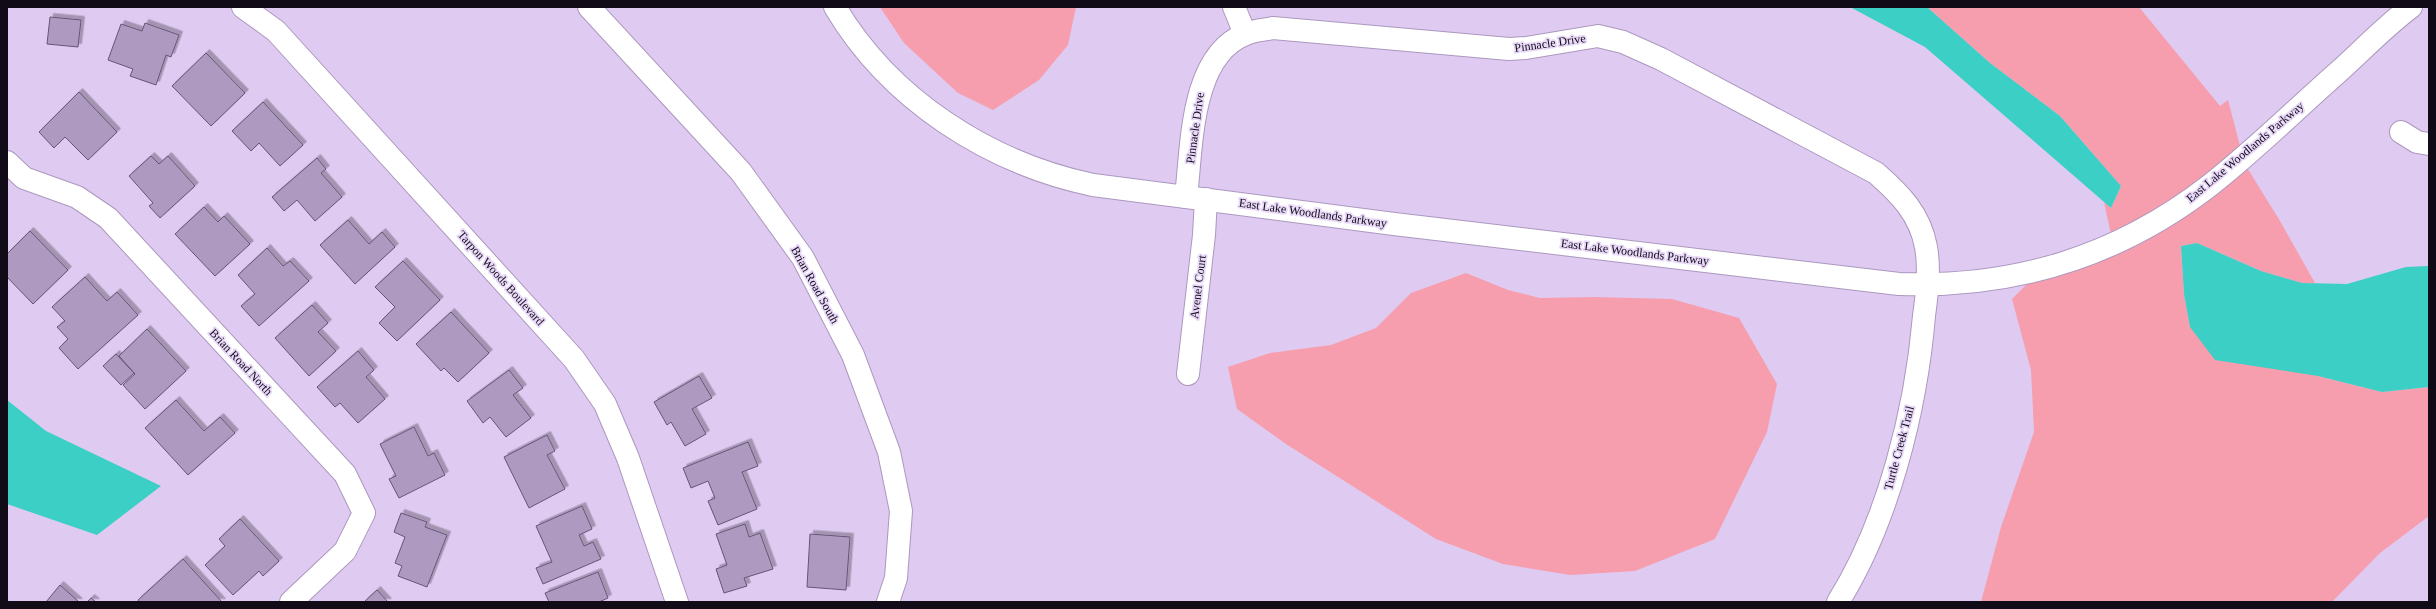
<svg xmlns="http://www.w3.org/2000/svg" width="2436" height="609" font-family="Georgia,serif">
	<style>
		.green { fill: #f69ead }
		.water { fill: #3bcfc5 }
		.building { fill: #ae9ac0; stroke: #675477; filter: url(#shadow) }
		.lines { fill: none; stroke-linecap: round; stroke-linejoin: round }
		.minor-casing { stroke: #ac98be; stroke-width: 24 }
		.minor { stroke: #fff; stroke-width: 22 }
		.labels { text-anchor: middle; stroke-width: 3.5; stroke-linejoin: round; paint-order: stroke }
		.street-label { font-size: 12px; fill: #110a17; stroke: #e9d9f9 }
	</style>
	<defs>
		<filter id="shadow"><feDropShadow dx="3.5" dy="-3.5" stdDeviation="0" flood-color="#0004"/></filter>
	</defs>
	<rect width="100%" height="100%" fill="#dfcaf2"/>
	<g class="green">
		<polygon points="880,7 1076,7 1068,45 1039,80 993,110 958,93 904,43"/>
		<path d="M 1927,7 L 2139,7 L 2220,106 L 2228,100 L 2240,146 C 2198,184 2161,208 2111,234 L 2104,202 L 2111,208 L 2121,186 L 2060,116 L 1990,63 Z"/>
		<polygon points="2246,166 2280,221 2315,283 2302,283 2261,271 2197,243 2181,246 2184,294 2190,327 2318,376 2382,392 2429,387 2429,516 2380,553 2332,602 1981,602 2001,527 2034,432 2031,370 2012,299 2028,283 2072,271 2115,255"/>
		<polygon points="1466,273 1508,290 1540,298 1595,297 1672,299 1739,318 1777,384 1767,432 1715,539 1635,571 1570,575 1503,564 1436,539 1286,444 1237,409 1228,367 1270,353 1331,345 1376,328 1411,293"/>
	</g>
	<g class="water">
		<polygon points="1850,7 1927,7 1990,63 2060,116 2121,186 2111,208 1925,47"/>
		<polygon points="2197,243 2261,271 2302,283 2347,284 2406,267 2429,266 2429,387 2382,392 2318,376 2215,360 2190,327 2184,294 2181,246"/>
		<polygon points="7,400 46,431 161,486 97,535 7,504"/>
	</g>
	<g class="building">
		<polygon points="50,17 81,20 78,47 47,44"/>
		<polygon points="145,23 179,35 171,57 166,55 156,85 130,76 133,69 108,60 121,24 142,31"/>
		<polygon points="206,53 245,93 211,126 172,86"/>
		<polygon points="79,92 117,132 88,160 65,137 54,148 39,132"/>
		<polygon points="263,102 303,145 280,166 259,143 251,151 232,131"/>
		<polygon points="151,156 159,164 168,156 195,186 160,218 149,206 153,203 129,176"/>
		<polygon points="317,158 326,169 321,173 342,197 315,221 297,200 284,211 272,197"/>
		<polygon points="204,207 218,222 224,216 250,244 215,276 175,234"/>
		<polygon points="348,220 369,244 382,232 395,247 355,284 320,245"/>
		<polygon points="30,231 68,270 33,304 7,277 7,254"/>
		<polygon points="267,248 283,266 290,261 309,281 259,326 241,306 255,294 238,275"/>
		<polygon points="403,261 440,300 397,341 379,323 395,307 375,287"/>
		<polygon points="85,277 107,301 117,292 138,315 78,369 59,348 68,339 57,327 65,321 52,307"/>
		<polygon points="312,305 328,323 318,332 336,351 309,376 275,338"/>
		<polygon points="451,312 489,353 458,382 444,368 441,371 416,344"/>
		<polygon points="147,329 186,371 145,409 123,385 135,374 119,356"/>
		<polygon points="358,351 374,370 366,377 385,399 358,423 340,403 335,407 317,387"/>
		<polygon points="116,354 134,373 121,385 103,366"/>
		<polygon points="509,370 523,388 513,395 531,418 506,437 490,417 483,423 467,401"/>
		<polygon points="699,376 712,398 692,409 706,434 685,446 671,422 667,425 654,402"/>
		<polygon points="176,400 204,431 220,417 235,433 188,475 145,428"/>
		<polygon points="414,427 428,456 434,453 445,475 399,498 389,479 396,476 380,444"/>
		<polygon points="547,435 555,451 547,455 565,489 529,508 504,457"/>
		<polygon points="748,442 758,466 742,472 757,509 718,525 708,501 715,498 708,481 691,488 683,468"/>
		<polygon points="582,506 592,529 579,535 584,546 593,542 601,559 543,584 536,568 552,562 536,526"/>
		<polygon points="401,513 427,522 425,527 447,535 427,587 398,576 402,566 395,563 405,537 394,532"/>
		<polygon points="240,519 279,561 263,576 259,571 233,595 205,565 225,546 219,539"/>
		<polygon points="745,524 749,537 760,533 773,569 744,578 747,586 724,593 716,569 727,565 716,534"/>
		<polygon points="810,534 850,537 846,590 807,587"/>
		<polygon points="183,559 222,602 139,602 138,600"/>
		<polygon points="598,572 608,598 599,602 549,602 545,593"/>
		<polygon points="60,585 79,602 46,602"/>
		<polygon points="377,590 388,602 364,602"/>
		<polygon points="91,598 96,602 87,602"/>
	</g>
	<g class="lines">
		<g class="minor-casing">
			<g id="minor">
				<polyline points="243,7 276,31 574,359 605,404 628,458 677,602"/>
				<polyline points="589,7 741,172 803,258 853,355 889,452 901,511 896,578 888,602"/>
				<path d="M 835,7 C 890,100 989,163 1093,185 L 1394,224 L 1899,284 C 2015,288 2117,257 2209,186 C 2254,151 2294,111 2336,74 C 2361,52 2384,27 2411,7"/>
				<polyline points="1234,7 1245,34"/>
				<polyline points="2401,132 2417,142 2429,144"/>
				<polyline points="7,162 24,178 77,197 108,218 345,474 364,513 345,551 291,602"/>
				<path d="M 1186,197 C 1192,147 1190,55 1246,34 C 1254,30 1264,30 1273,28 L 1509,49 L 1526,48 L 1598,36 L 1623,42 L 1661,59 L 1876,173 C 1900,194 1920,214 1926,247 C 1930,269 1927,294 1924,316 C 1916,410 1888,522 1838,602"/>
				<polyline points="1188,374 1204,235 1206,199"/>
			</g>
		</g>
		<use href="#minor" class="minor"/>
	</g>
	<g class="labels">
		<g class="street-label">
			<text transform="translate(1550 43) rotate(-8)" y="4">Pinnacle Drive</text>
			<text transform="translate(1195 128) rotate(-82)" y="4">Pinnacle Drive</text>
			<text transform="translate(2245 152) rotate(-40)" y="4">East Lake Woodlands Parkway</text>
			<text transform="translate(1313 213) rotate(8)" y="4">East Lake Woodlands Parkway</text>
			<text transform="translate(1635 252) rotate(7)" y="4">East Lake Woodlands Parkway</text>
			<text transform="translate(501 278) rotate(48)" y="4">Tarpon Woods Boulevard</text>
			<text transform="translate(815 285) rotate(61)" y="4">Brian Road South</text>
			<text transform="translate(1198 287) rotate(-83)" y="4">Avenel Court</text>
			<text transform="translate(241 362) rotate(47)" y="4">Brian Road North</text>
			<text transform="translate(1899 448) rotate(-75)" y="4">Turtle Creek Trail</text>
		</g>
	</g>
	<rect width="2436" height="609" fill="none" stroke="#110a17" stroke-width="16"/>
</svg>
